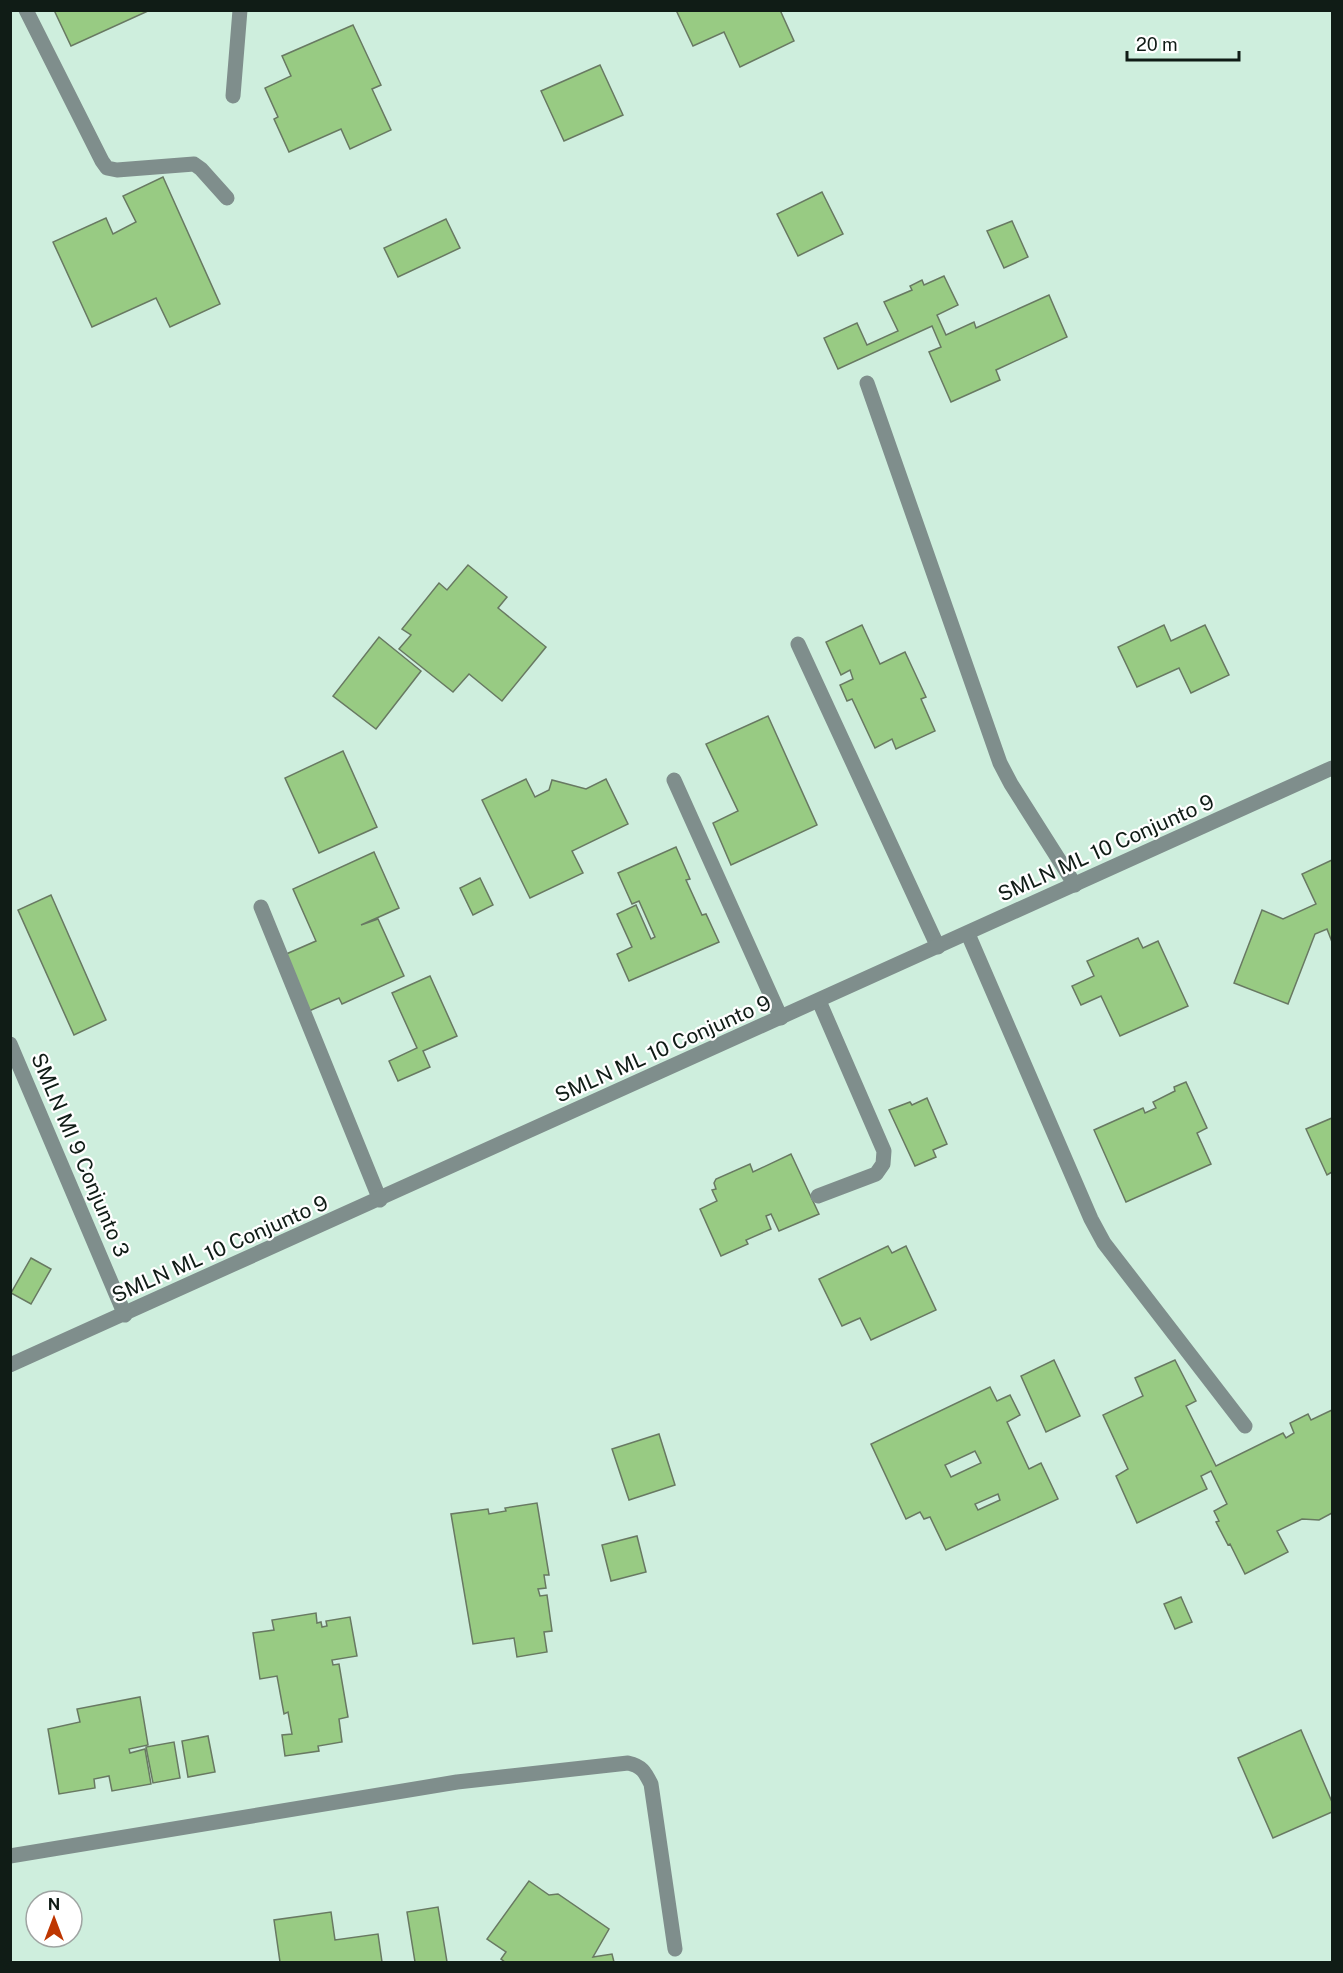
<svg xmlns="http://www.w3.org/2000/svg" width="1343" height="1973" font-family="'Public Sans',sans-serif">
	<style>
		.building { fill: #98cb83; stroke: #687962; stroke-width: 1.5; fill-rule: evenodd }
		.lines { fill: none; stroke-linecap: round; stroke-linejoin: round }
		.minor { stroke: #7f8e8c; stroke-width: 15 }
		.labels { text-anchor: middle; stroke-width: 4.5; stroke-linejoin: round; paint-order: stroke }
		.street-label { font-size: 21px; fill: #101c16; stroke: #fff }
	</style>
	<rect width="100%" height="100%" fill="#ceeedd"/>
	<g class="building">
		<polygon points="54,10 148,10 148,11 71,46"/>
		<polygon points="676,10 780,10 794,41 740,67 724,32 693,46"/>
		<polygon points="353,25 381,85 372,89 391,130 350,149 341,129 289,152 274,119 278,117 265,88 291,76 282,56"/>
		<polygon points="600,65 623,115 564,141 541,91"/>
		<polygon points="163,177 220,304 170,327 156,298 92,327 53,242 106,218 113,234 136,222 123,196"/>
		<polygon points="822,192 843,234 798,256 777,214"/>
		<polygon points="446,219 460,248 398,277 384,248"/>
		<polygon points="1012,221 1028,257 1004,268 987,231"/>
		<polygon points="944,276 958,305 937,315 946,335 974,322 976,328 1049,295 1067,337 996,370 1000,380 951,402 929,352 941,347 932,326 838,369 824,338 857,323 867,345 898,331 884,302 912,290 910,286 922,280 924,285"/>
		<polygon points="468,565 507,597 498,608 546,647 502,701 469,674 453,692 399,649 411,635 402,629 439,583 447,590"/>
		<polygon points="862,625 880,664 905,652 926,697 921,699 935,731 896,749 892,739 875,748 852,699 847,701 840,685 853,679 850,670 841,675 826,642"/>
		<polygon points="1164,625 1171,641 1205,625 1229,675 1191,693 1179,668 1137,687 1118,647"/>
		<polygon points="379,637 421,671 376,729 333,696"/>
		<polygon points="768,716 817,825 731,865 713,823 738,811 706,744"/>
		<polygon points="343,751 377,827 319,853 285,778"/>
		<polygon points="526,779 535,797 549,790 552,780 586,789 606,779 628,824 572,851 583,873 530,898 482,800"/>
		<polygon points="676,847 690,879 686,880 702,915 706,914 719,942 629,981 617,954 632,947 617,914 636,905 651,939 655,937 639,901 632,904 618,873"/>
		<polygon points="374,852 399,908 361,925 378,919 404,976 342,1004 339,998 309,1011 284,955 316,941 293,889"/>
		<polygon points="1332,860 1332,942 1327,929 1315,934 1288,1004 1234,983 1262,910 1283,919 1316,904 1302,874"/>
		<polygon points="480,878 493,905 473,915 460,888"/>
		<polygon points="51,895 106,1020 74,1035 18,910"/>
		<polygon points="1138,938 1143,948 1158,941 1188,1006 1120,1036 1101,996 1081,1005 1072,986 1094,976 1087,961"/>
		<polygon points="430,976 457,1036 423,1051 430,1067 398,1081 389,1061 417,1048 392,993"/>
		<polygon points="1186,1082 1207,1128 1197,1133 1211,1164 1126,1202 1094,1130 1143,1108 1145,1113 1156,1108 1153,1102 1175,1091 1174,1087"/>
		<polygon points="927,1098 947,1144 933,1150 936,1157 915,1166 889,1110 910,1102 912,1105"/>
		<polygon points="1332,1118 1332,1172 1327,1175 1306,1129"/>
		<polygon points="791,1154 819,1214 779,1231 771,1214 766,1216 771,1229 746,1240 748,1244 721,1256 700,1209 717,1201 712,1190 716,1189 714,1183 716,1179 750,1164 753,1172"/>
		<polygon points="888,1246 892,1253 906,1246 936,1310 871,1340 860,1318 842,1326 819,1279"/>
		<polygon points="31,1258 51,1269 31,1304 11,1293"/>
		<polygon points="1054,1360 1080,1416 1046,1432 1021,1376"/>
		<polygon points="1175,1360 1196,1401 1186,1406 1216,1466 1283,1433 1286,1438 1294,1433 1290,1423 1308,1414 1311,1420 1332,1410 1332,1513 1319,1520 1302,1519 1277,1531 1288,1552 1245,1574 1230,1544 1228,1545 1216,1522 1219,1521 1214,1511 1227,1504 1211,1471 1201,1476 1207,1489 1137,1523 1116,1476 1128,1469 1103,1415 1143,1396 1135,1378"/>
		<path d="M 990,1387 L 997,1401 L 1010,1395 L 1020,1415 L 1007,1422 L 1029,1469 L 1041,1463 L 1058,1499 L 946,1550 L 930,1517 L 924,1519 L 920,1512 L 906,1519 L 871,1444 ZM 975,1451 L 981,1463 L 951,1477 L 945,1465 ZM 998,1494 L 1000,1500 L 978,1510 L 975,1504 Z"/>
		<polygon points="659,1434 675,1485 629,1500 612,1449"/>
		<polygon points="537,1503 549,1575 544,1575 546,1588 538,1589 540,1596 547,1595 552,1631 544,1632 547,1652 517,1657 514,1638 473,1644 451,1514 488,1509 489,1514 506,1511 505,1508"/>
		<polygon points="637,1536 646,1572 611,1581 602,1545"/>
		<polygon points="1181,1597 1192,1622 1175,1629 1164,1604"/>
		<polygon points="316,1613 317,1623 321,1622 322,1627 327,1626 326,1621 350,1617 357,1656 332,1660 333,1665 339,1664 348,1717 339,1719 342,1742 318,1746 319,1751 285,1756 282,1735 292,1734 288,1712 284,1714 277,1676 260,1679 253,1633 274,1630 272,1620"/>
		<polygon points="140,1697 148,1745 129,1749 130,1753 145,1749 151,1784 112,1791 109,1776 94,1779 95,1788 59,1794 48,1729 80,1722 77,1709"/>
		<polygon points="1301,1730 1332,1802 1332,1812 1273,1838 1238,1758"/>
		<polygon points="208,1736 215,1772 188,1777 182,1741"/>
		<polygon points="174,1742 180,1778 153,1783 146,1747"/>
		<polygon points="529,1881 549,1895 558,1894 609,1929 593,1957 612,1954 614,1962 505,1962 501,1959 506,1952 487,1939"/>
		<polygon points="438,1907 447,1962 415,1962 407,1912"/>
		<polygon points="331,1912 335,1940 378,1934 382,1962 280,1962 274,1920"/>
	</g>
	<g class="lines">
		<g class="minor">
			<polyline points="26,10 102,161 107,168 117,170 194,164 201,169 227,198"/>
			<polyline points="233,96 240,10"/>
			<polyline points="867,383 1000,763 1011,784 1075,885"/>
			<polyline points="798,644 938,947"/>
			<polyline points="674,780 781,1018"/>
			<polyline points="261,907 380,1200"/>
			<polyline points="968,934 1091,1219 1104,1243 1245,1426"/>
			<polyline points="10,1044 125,1315"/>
			<polyline points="818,1196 876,1174 883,1164 884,1151 819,1001"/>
			<polyline points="10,1365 1332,768"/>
			<path d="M 10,1856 L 457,1782 L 628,1763 C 642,1766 645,1772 651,1784 L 675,1949"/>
		</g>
	</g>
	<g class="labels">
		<g class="street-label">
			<text transform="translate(1106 848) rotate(-24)" y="7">SMLN ML 10 Conjunto 9</text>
			<text transform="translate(663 1049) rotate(-24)" y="7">SMLN ML 10 Conjunto 9</text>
			<text transform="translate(80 1155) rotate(67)" y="7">SMLN MI 9 Conjunto 3</text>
			<text transform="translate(220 1249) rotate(-24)" y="7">SMLN ML 10 Conjunto 9</text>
		</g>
	</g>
	<rect width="1343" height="1973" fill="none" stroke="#101c16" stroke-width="24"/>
	<g transform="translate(54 1919)"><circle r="28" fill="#ffffff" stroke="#9fa4a2" stroke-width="1.5"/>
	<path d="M0-4.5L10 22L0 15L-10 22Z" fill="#be3601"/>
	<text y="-9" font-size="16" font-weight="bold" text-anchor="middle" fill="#101c16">N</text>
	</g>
	<path d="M1127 51v9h112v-9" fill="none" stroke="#101c16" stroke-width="3"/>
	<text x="1136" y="51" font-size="18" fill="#101c16" stroke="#ffffff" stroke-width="4.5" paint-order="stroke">20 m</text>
</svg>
